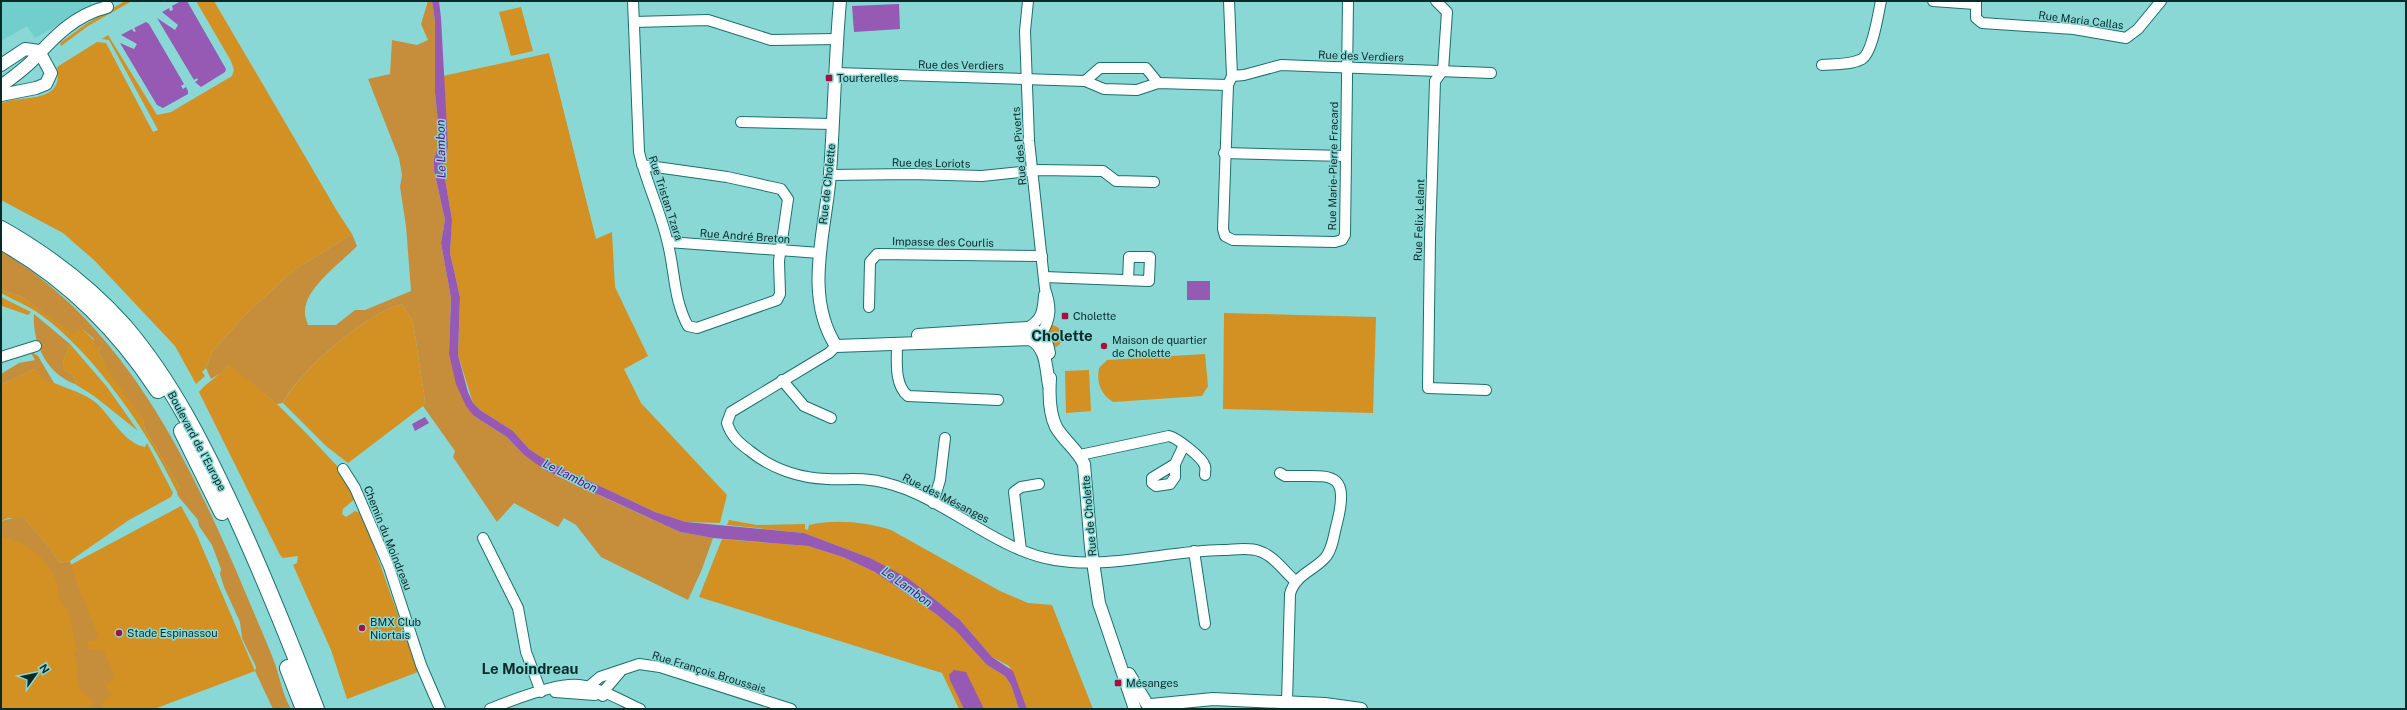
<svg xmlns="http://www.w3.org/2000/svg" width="2407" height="710" font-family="'Public Sans',sans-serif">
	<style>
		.built { fill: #72cecc }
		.green { fill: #d39023 }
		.forest { fill: #c68d3b }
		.water { fill: #9659b4 }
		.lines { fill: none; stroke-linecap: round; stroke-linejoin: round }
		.minor-casing { stroke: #19706f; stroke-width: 12 }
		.tertiary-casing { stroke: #19706f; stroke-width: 14 }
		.trunk-casing { stroke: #19706f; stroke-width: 18 }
		.minor { stroke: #fff; stroke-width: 10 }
		.tertiary { stroke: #fff; stroke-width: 12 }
		.trunk { stroke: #fff; stroke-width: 16 }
		.poi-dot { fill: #a70f3c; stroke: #89d8d6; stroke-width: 1.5 }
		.labels { text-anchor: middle; stroke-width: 3; stroke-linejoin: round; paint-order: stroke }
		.street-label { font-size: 11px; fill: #082b2a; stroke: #89d8d6 }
		.poi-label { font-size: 11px; fill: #082b2a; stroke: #89d8d6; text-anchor: start }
		.water-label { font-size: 12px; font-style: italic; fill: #630e84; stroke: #89d8d6 }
		.district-label { font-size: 15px; font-weight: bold; fill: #082b2a; stroke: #89d8d6 }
	</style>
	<rect width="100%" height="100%" fill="#89d8d6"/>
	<polygon class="built" points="1,1 91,1 92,6 35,38 27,26 1,41"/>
	<g class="green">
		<polygon points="125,1 132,1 88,26 61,46 60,43 86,24"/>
		<path d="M 196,1 L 214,1 L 337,211 L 352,234 L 294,270 L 246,314 L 212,352 L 206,368 L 202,372 L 205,376 L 196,384 L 175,346 L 95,261 L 63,233 L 1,200 L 1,103 C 23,95 65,104 57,67 L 97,42 L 106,43 L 153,132 L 158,130 L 109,40 L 102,39 L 108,35 L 157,115 L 171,112 L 232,76 L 234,70 L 231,61 Z"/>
		<polygon points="521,7 533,51 511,56 499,12"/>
		<polygon points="549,53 596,239 612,232 615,287 648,356 624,369 641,403 727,495 720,523 686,522 655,512 549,462 529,449 513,431 480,410 473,403 458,355 460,297 450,253 452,220 443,167 448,147 443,76"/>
		<path d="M 1,290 L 22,297 L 70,331 L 82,329 L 101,347 L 98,352 L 103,361 L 143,420 L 145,430 L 180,488 L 177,492 C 149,433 94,353 41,315 C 29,306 14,300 1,293 Z"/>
		<polygon points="1,297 31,312 28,315 2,306"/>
		<path d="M 402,304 L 413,322 L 425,401 L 423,406 L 348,463 L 326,446 L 283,403 C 299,371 368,312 402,304 Z"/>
		<polygon points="1224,313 1376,317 1373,413 1223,409"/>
		<polygon points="1053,325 1059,328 1063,334 1060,344 1056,347 1053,345 1047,334 1050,327"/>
		<polygon points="70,344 107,387 138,431 94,396 75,384 76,381 72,374 63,370 63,362"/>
		<path d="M 1205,354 L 1208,386 L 1202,396 L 1113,402 C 1101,395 1096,382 1099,368 L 1107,360 Z"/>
		<path d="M 229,363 L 277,404 L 307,434 L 340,469 L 357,497 L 343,509 L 342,514 L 346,517 L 355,511 L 363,514 C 380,566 400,619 418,672 L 347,699 L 331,650 L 293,565 L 297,563 L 298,556 L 283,558 L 280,555 L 199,392 C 209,380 222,375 229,363 Z"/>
		<path d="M 34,369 C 51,387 75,387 95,402 C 111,415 123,443 145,447 L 147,443 L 173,493 L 171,497 L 129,520 L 70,561 L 59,563 L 51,549 L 24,518 L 8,518 L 1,521 L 1,385 Z"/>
		<polygon points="1089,370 1091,411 1066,413 1065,371"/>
		<polygon points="181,506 196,533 255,671 154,709 1,709 1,530 20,524 59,571"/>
		<path d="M 729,520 L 757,525 L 805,524 L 805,529 L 808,530 L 809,525 C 836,519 865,522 891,530 L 1000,591 L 1028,603 L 1052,605 L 1093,709 L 1027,709 L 1009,666 L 992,657 L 960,620 L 926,592 L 870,558 L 804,533 L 727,525 Z"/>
		<polygon points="722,539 808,546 843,557 875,572 936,614 955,630 987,665 1005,676 1011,685 1019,709 959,709 942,673 699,597"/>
	</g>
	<g class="forest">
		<path d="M 428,1 L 432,1 L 435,21 L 435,93 L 440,141 L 434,159 L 434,170 L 445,220 L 441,243 L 451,298 L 449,354 L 474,416 L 507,437 L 523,454 L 601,496 L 680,532 L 713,538 L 702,569 L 688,600 L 601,557 L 576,525 L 564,518 L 558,527 L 514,503 L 497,522 L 453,457 L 455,451 L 423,406 L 425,401 L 413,322 L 402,304 C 368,312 299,371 283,403 L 277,404 L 229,364 L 221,373 L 211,379 L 206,368 L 212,352 L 246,314 L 294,270 L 352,234 L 357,246 C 341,263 307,286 305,310 C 304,315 307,321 308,325 L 336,325 L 355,310 L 365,310 L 411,291 L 406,226 L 400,187 L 402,175 L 399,158 L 368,79 L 390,74 L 392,40 L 417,45 L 428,40 L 421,24 Z"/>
		<path d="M 1,251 C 126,326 191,463 246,594 C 255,616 265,638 274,661 C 280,677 282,694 291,709 L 273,709 L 255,671 L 256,667 L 242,638 L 240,622 L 224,587 L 220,574 L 221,569 L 212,545 L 199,526 L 198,520 L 178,496 L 177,492 L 180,488 L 145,430 L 143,420 L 109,372 L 98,352 L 101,347 L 94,346 L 94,339 L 82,329 L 73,334 L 22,297 L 1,290 Z"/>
		<path d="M 34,314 L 70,344 L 63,362 L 63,370 L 72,374 L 76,381 L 75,384 C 47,374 32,343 34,314 Z"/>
		<polygon points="30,351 38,356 54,383 43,379 34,369 1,385 1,374 19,363 35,360"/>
		<path d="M 17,517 L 24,518 L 51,549 L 59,563 L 70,561 L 78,587 L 98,635 L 93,641 L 87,641 L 89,649 L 104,651 L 114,675 L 111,682 L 105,687 L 112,694 L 103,701 L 102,709 L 92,709 L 93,700 C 66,685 84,667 73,652 L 77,651 L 67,606 L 64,607 C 62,603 59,599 58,596 C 57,592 58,588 57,583 C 50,561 25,539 1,538 L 1,521 Z"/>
	</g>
	<g class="water">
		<polygon points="181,1 187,1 226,69 225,72 201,87 195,82 198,80 197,78 194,80 157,18 175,30 178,25 162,12 169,8 170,11 173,10 172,6"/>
		<polygon points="432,1 439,1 441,18 448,147 443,167 452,220 450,253 460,297 458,355 468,392 473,403 480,410 513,431 529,449 549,462 655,512 686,522 804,533 870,558 906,577 926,592 960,620 992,657 1013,671 1027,709 1019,709 1011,685 1005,676 987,665 955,630 936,614 875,572 843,557 808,546 713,538 680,532 545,470 523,454 507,437 474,416 466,406 456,384 449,354 451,298 441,243 445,220 434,170 434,159 440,141 435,93 435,21"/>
		<polygon points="899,4 900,29 854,32 852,6"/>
		<polygon points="146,22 149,24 184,84 181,86 183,89 186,87 188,91 188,94 163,108 157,105 120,43 134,49 137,44 121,35 132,29 134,32 136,31 134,28"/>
		<rect x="1187" y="281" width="23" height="19"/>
		<polygon points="425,417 429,423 415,431 412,424"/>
		<polygon points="954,670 966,672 984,709 964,709 950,680 949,675"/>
	</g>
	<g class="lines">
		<g class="minor-casing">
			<g id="minor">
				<path d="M 633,1 L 639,152 C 646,182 660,210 667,240 C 675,269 673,299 688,326 L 697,328 L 777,300 L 780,294 L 779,261 L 788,199 L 781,189 L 727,177 L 642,165"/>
				<path d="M 1028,1 L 1025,31 L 1029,141 L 1045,289 C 1051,306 1052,318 1041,334"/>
				<polyline points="1229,1 1232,76 1228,85 1223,229 1225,236 1233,240 1335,242 1342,240 1345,235 1348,1"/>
				<polyline points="1436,1 1447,12 1443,70 1435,81 1430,238 1428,388 1486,390"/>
				<polyline points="1933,1 1975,4"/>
				<polyline points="1976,1 1976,18 1982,23 2074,29 2126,38 2138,29 2161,1"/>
				<polyline points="634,22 708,20 771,40 837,39"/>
				<path d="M 1822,65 C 1834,64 1851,65 1862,59 C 1873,52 1878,14 1881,1"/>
				<polyline points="836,73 1085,81 1104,89 1137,90 1158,83 1228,85"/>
				<polyline points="1232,76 1244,75 1281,65 1491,73"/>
				<polyline points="1085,81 1100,68 1146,68 1158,83"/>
				<polyline points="741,122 832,124"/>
				<polyline points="1224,153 1346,156"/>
				<polyline points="830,175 911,174 982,176 1039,170 1103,171 1116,181 1154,182"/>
				<polyline points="668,242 820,253"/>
				<polyline points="1044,277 1149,281 1150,257 1129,257 1128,280"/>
				<polyline points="869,307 870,262 877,254 1042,256"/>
				<path d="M 1027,328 C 1042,320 1043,311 1044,295"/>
				<path d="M 897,344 C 897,360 894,385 908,396 L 998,400"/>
				<path d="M 836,346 L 829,353 L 731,412 L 727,423 C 731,436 739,443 750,451 C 772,469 800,478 827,479 C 848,480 866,477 886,483 C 944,497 996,551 1055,560 C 1110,569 1167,551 1222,550 C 1234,550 1249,547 1259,551 C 1273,555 1285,572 1295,581"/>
				<polyline points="1,357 36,346"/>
				<polyline points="782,380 804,406 831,418"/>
				<path d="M 1080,455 L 1169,436 C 1177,438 1202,457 1205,466 C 1206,469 1205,472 1205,475"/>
				<polyline points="1175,464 1175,477 1170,484 1156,486 1152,483 1152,478 1175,464 1184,445"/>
				<polyline points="343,469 355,488 389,567 421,665 440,709"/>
				<path d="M 1280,473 L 1285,476 C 1328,477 1351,467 1337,523 C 1334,533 1333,549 1325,558 C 1313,571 1295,575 1290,594 L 1287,702"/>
				<polyline points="933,503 940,480 945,438"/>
				<polyline points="483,538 518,608 526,652 541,692"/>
				<polyline points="1021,550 1014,492 1021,487 1039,484"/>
				<polyline points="1194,551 1205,624"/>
				<polyline points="555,692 595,695"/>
				<polyline points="597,692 603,692 620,672"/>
				<polyline points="603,696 588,687 600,677 639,664 660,667 791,709"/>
				<path d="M 490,709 C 512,700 557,682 579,685 C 601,688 620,700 640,709"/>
			</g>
		</g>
		<g class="tertiary-casing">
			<g id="tertiary">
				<path d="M 840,1 C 835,58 834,116 830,174 C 826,229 803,295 836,346 L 1030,339 C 1047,347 1046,369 1049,385"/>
				<polyline points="1,65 25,49 39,51"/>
				<path d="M 1,86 C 12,78 23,70 33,60 C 55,36 75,15 107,7"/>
				<polyline points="1,95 36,88 46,84 51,73 39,51"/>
				<path d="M 918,335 L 1027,328 C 1041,331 1047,339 1049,353"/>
				<path d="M 1050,378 C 1049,393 1049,413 1056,427 C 1064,441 1077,449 1084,464 L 1091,548 L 1099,603 L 1135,709"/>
				<polyline points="1129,674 1147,704"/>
				<polyline points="1151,705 1213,699 1325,704 1361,709"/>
			</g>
		</g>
		<g class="trunk-casing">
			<g id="trunk">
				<path d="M 1,229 C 47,255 89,287 124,326 C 172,382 205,449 236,516 C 265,579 291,644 316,709"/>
				<path d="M 1,241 C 65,277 118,329 158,390"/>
				<polyline points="182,431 222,512"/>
				<polyline points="288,668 304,709"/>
			</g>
		</g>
		<use href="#minor" class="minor"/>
		<use href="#tertiary" class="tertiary"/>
		<use href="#trunk" class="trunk"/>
	</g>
	<g class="poi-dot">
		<rect x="825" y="74" width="8" height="8" rx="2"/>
		<rect x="1061" y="312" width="8" height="8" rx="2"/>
		<circle cx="1104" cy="346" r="4"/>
		<circle cx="362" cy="628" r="4"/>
		<circle cx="119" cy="633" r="4"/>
		<rect x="1114" y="679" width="8" height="8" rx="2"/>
	</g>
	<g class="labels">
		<g class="street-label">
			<text transform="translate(2081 20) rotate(7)" y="4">Rue Maria Callas</text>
			<text transform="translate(1361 56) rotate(2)" y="4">Rue des Verdiers</text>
			<text transform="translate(961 65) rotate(1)" y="4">Rue des Verdiers</text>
			<text transform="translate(1019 146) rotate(-95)" y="4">Rue des Piverts</text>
			<text transform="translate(931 163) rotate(1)" y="4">Rue des Loriots</text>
			<text transform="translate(1333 166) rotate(-89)" y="4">Rue Marie-Pierre Fracard</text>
			<text transform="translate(827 184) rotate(-84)" y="4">Rue de Cholette</text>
			<text transform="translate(666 198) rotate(72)" y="4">Rue Tristan Tzara</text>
			<text transform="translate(1419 220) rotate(-88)" y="4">Rue Felix Lelant</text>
			<text transform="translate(745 236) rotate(4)" y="4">Rue André Breton</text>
			<text transform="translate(943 242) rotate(1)" y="4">Impasse des Courlis</text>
			<text transform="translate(197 441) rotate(62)" y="4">Boulevard de l'Europe</text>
			<text transform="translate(946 498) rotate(27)" y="4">Rue des Mésanges</text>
			<text transform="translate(1089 516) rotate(-95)" y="4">Rue de Cholette</text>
			<text transform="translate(388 538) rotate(68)" y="4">Chemin du Moindreau</text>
			<text transform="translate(709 672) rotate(17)" y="4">Rue François Broussais</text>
		</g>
		<g class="poi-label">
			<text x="837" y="82">Tourterelles</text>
			<text x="1073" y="320">Cholette</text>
			<text x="1112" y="344">Maison de quartier<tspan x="1112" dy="13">de Cholette</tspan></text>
			<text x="370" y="626">BMX Club<tspan x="370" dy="13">Niortais</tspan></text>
			<text x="127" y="637">Stade Espinassou</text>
			<text x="1126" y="687">Mésanges</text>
		</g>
		<g class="water-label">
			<text transform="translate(441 149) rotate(-91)" y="4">Le Lambon</text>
			<text transform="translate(570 476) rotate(27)" y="4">Le Lambon</text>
			<text transform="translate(907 587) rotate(36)" y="4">Le Lambon</text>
		</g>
		<g class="district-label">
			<text x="1062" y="341">Cholette</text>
			<text x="530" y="674">Le Moindreau</text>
		</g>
	</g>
	<rect width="2407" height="710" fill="none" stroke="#082b2a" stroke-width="4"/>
	<g transform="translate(36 674) rotate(57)" stroke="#89d8d6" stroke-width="3" paint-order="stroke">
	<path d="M0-3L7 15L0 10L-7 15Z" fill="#082b2a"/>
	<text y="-6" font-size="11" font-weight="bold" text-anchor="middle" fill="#082b2a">N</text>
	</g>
</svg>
